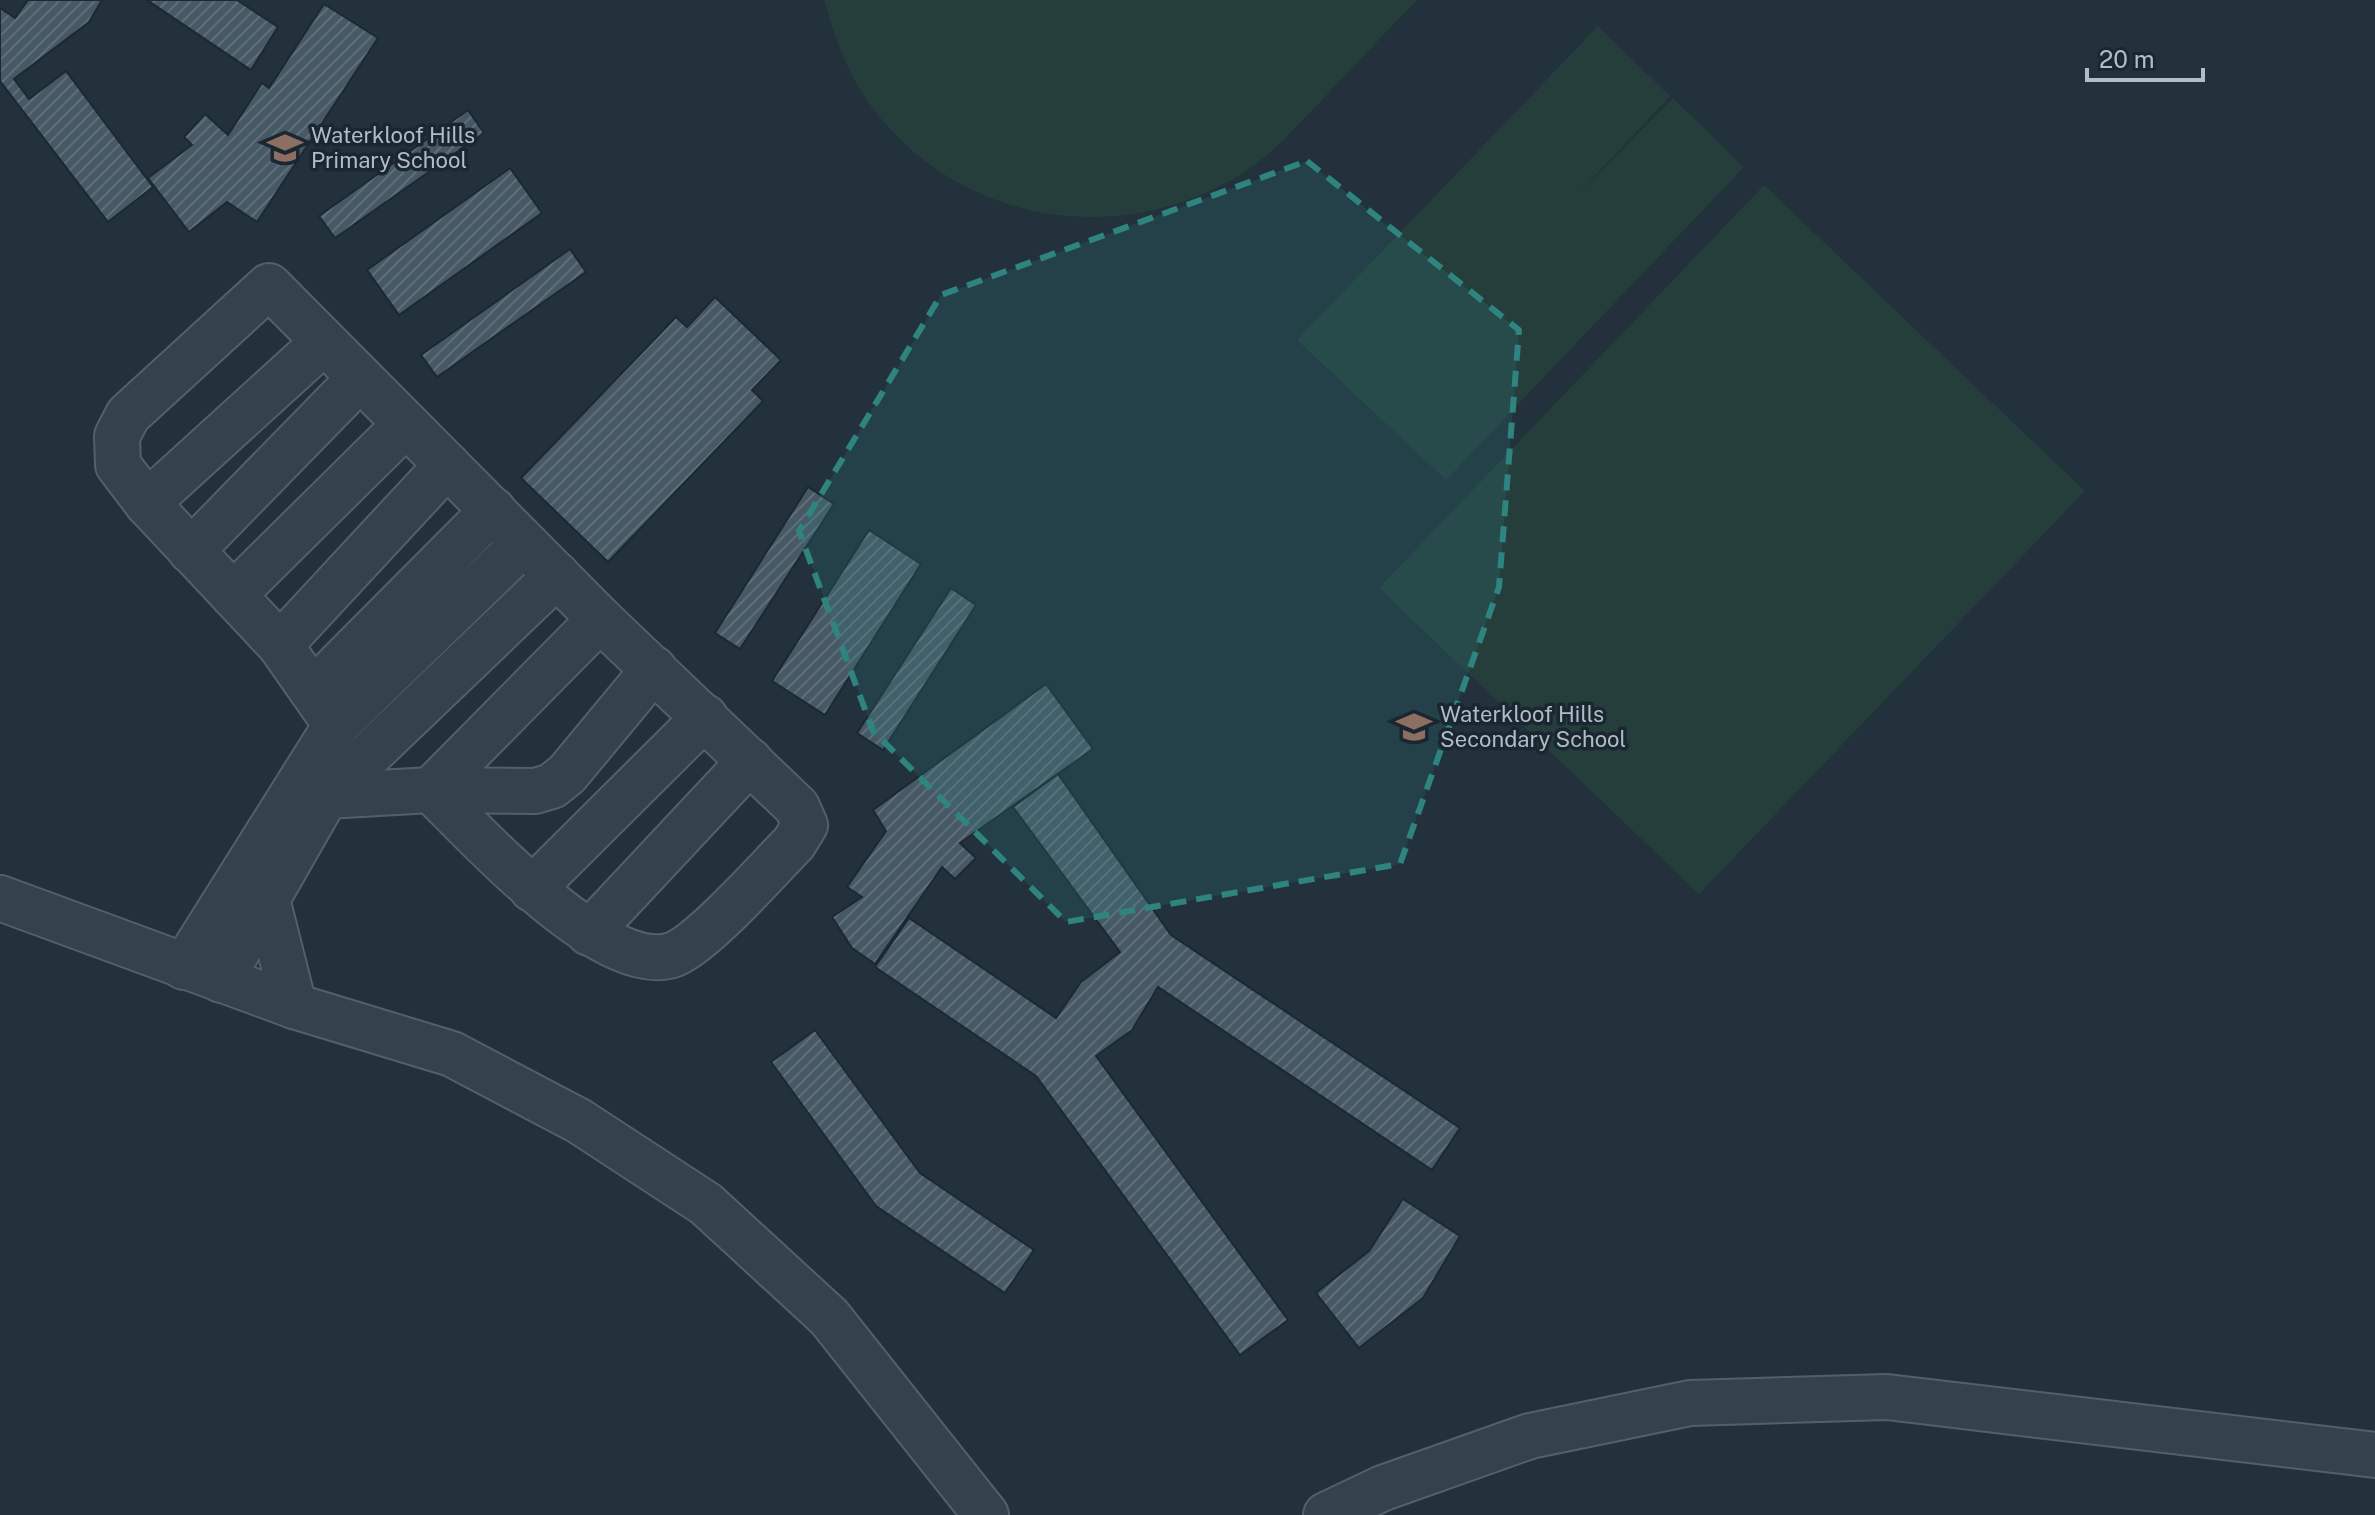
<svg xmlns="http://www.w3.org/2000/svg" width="2375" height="1515" font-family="'Public Sans',sans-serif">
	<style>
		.grass { fill: #253e3c }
		.building { fill: url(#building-hatch); stroke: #1d2932; stroke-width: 2 }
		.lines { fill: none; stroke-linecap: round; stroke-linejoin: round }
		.minor-casing { stroke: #536069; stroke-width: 48 }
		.minor { stroke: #35424b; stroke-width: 44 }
		.marked { fill: #2f8480; fill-opacity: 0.2; stroke: #2f8480; stroke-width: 6; stroke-dasharray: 16 10; stroke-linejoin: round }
		.labels { text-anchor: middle; stroke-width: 7; stroke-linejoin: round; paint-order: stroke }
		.poi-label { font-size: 22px; fill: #b0bdc7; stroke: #1b2730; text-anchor: start }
	</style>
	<defs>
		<pattern id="building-hatch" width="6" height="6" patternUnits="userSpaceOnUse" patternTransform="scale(2)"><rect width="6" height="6" fill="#475965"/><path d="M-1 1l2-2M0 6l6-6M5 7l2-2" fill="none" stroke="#5f6f7a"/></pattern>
	</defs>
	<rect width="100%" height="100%" fill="#22313b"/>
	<g class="grass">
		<path d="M 824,0 L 1417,0 C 1384,34 1352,68 1320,102 C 1295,128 1271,156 1240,175 C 1119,249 962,224 874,110 C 849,77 835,39 824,0 Z"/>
		<polygon points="1598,26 1670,96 1570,203 1673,98 1744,167 1446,480 1297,340"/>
		<polygon points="1764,185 2085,491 1699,894 1379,588"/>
	</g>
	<g class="building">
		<polygon points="28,0 102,0 89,22 14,79 29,99 66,71 153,187 108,222 0,81 0,8 15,18"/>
		<polygon points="147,0 237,0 278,27 251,70"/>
		<polygon points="324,4 378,38 257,222 227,202 189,232 148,178 192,145 184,137 205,114 228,135 262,83 269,88"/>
		<polygon points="468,110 484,133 335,238 319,216"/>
		<polygon points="510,168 542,213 399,315 367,270"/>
		<polygon points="570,249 586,272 437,377 421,355"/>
		<polygon points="715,297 781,360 752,390 763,401 608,562 521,478 676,317 687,327"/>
		<polygon points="808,487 834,504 740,649 715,633"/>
		<polygon points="869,530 921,564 825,715 772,681"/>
		<polygon points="951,588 976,605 883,750 857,733"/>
		<polygon points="1046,684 1093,749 960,843 976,858 955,879 942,867 875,964 852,948 832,917 862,897 847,887 886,831 873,810"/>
		<polygon points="1058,774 1171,935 1460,1128 1432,1170 1158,987 1132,1030 1096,1056 1288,1320 1240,1355 1036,1076 875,967 909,918 1056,1018 1081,982 1120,952 1013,807"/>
		<polygon points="815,1030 920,1173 1034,1250 1005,1293 876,1206 771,1062"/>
		<polygon points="1403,1199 1460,1236 1423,1298 1359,1348 1316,1293 1369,1251"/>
	</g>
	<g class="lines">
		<g class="minor-casing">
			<g id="minor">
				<polyline points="147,503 324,342"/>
				<polyline points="191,551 360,378"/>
				<polyline points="233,595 406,424"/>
				<polyline points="280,645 447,465"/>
				<polyline points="314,690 493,510"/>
				<polyline points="431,790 535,791 552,786 567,774 654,669"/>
				<polyline points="431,790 600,619"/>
				<path d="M 326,796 L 431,790 C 476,834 605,977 672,955 C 702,945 768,869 794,843 L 805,825 L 797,807 L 600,619 L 269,286 L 128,415 L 117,436 L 118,465 L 147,503 L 280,645 L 336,725"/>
				<polyline points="532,889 705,717"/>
				<polyline points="0,898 294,1006 452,1054 579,1121 706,1204 829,1317 986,1515"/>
				<polyline points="267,899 294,1006"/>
				<polyline points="589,933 750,761"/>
				<polyline points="184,967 336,725 524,543"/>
				<polyline points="221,980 326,796 557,575"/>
				<polyline points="1326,1515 1383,1488 1530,1436 1690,1403 1887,1397 2375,1455"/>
			</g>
		</g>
		<use href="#minor" class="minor"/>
	</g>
	<path class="marked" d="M 1307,161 L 1519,330 L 1499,587 L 1400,864 L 1066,922 L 873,731 L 799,531 L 941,295 Z"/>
	<defs>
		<g id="school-bare" transform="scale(2.76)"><path d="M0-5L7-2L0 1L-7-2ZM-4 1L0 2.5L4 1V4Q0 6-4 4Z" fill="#8d6e63" stroke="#1b2730" stroke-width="2.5" paint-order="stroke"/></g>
	</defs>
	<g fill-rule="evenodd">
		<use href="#school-bare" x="285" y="148"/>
		<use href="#school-bare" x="1414" y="727"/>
	</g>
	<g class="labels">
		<g class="poi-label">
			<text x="311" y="143">Waterkloof Hills<tspan x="311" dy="25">Primary School</tspan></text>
			<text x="1440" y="722">Waterkloof Hills<tspan x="1440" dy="25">Secondary School</tspan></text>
		</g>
	</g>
	<path d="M2087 68v12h116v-12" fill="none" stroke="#b0bdc7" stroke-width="4"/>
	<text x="2099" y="68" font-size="24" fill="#b0bdc7" stroke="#1b2730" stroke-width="6" paint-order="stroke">20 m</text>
</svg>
